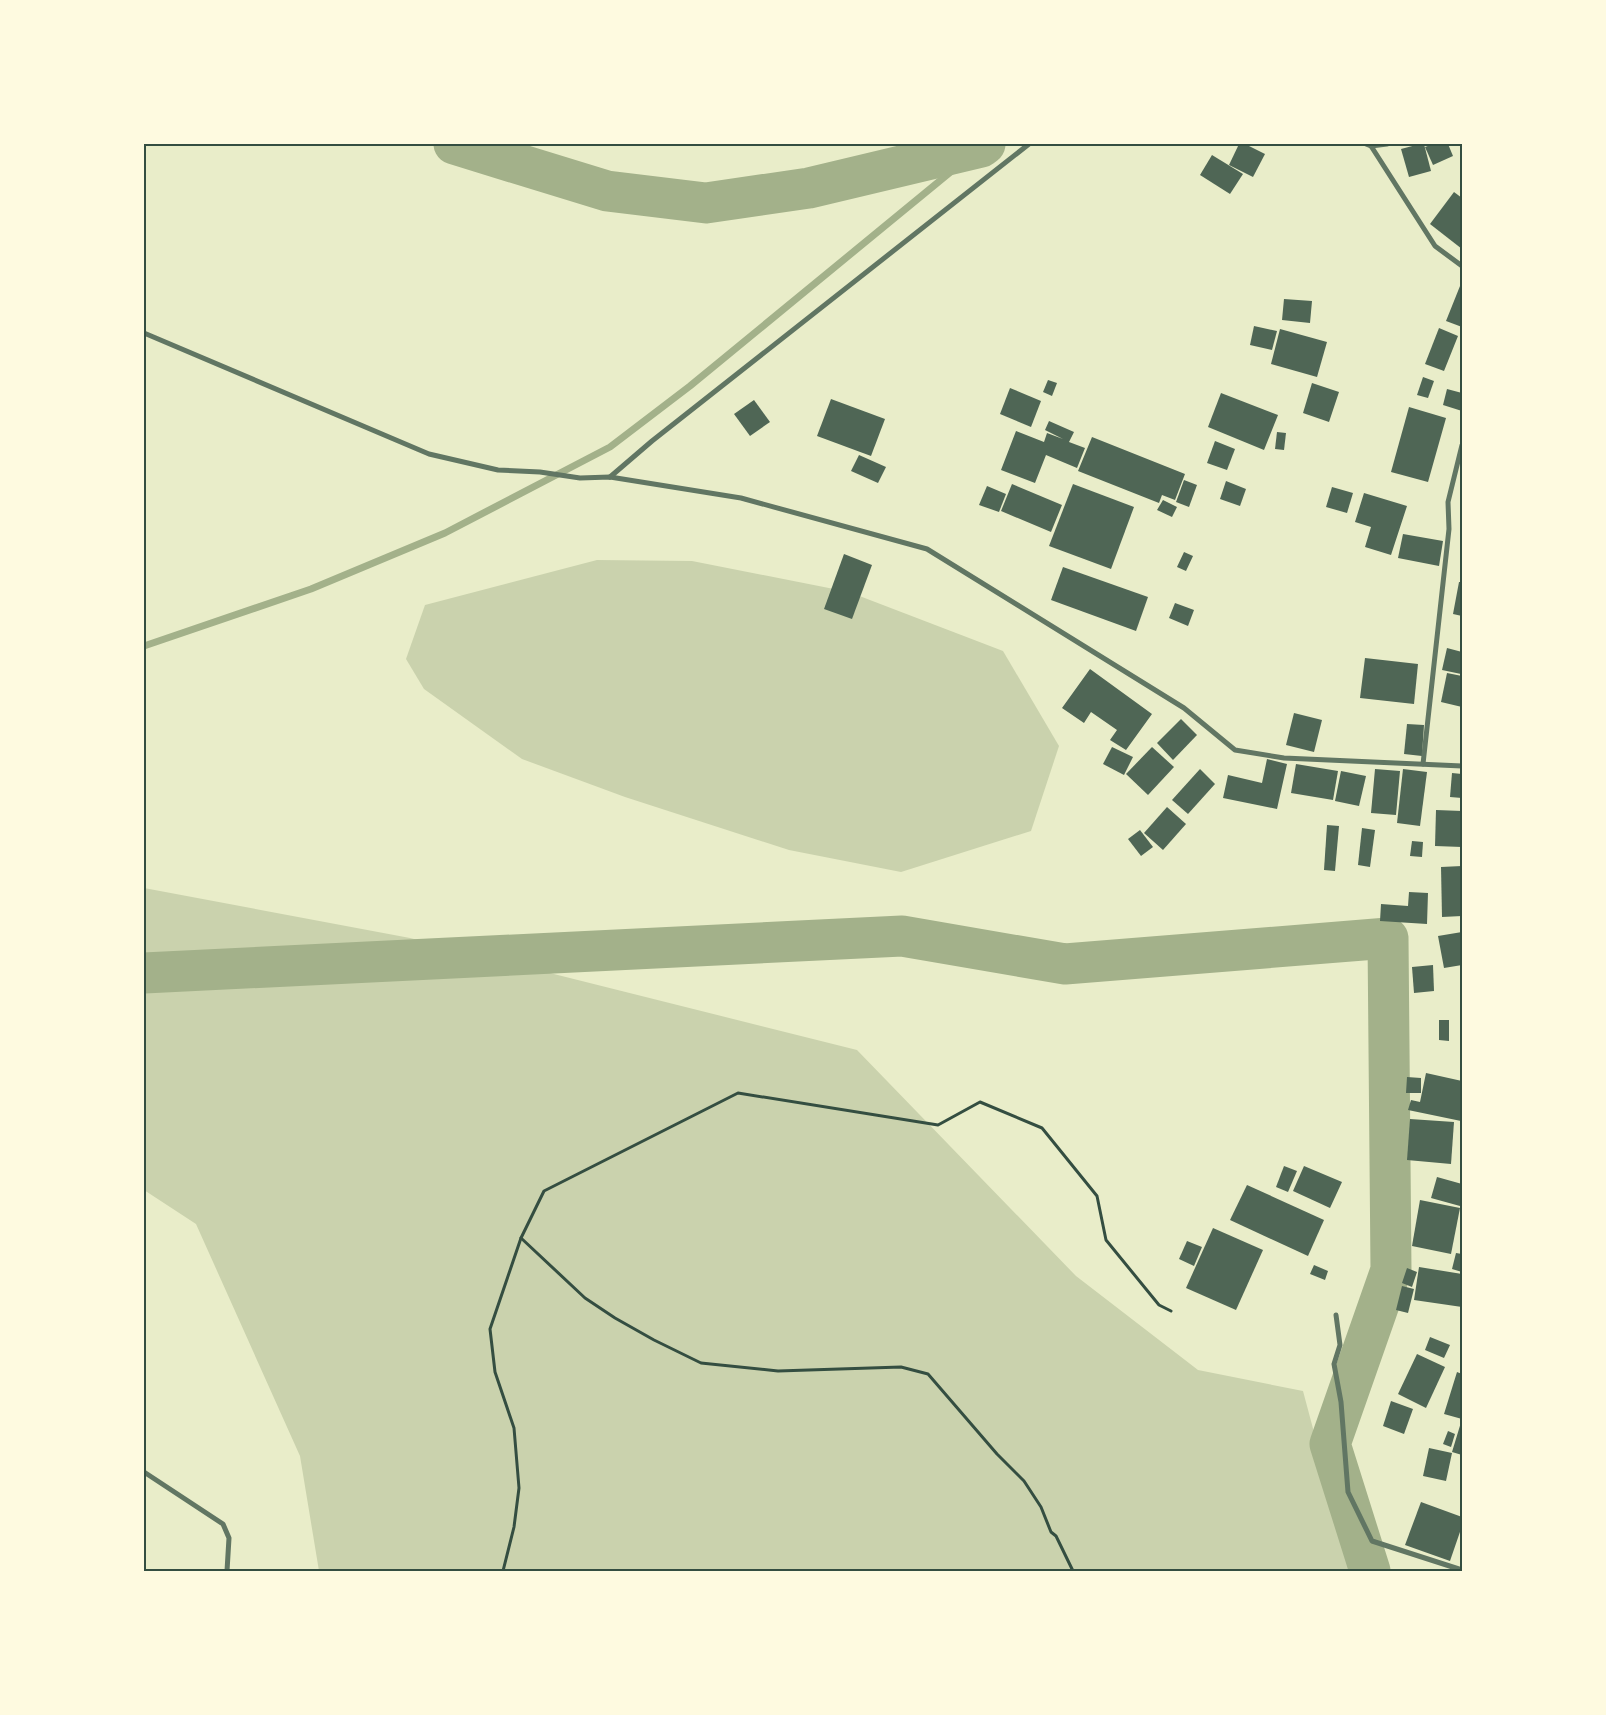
<svg xmlns="http://www.w3.org/2000/svg" width="1606" height="1715" font-family="Ubuntu,sans-serif">
	<style>
		.green { fill: #cad2ad }
		.lines { fill: none; stroke-linecap: round; stroke-linejoin: round }
		.stream { stroke: #a3b18a; stroke-width: 7 }
		.river { stroke: #a3b18a; stroke-width: 41 }
		.building { fill: #4f6655 }
		.path { stroke: #344e41; stroke-width: 3 }
		.minor { stroke: #617663; stroke-width: 5 }
		.neatline { fill: none; stroke: #344e41; stroke-width: 2 }
	</style>
	<rect width="100%" height="100%" fill="#e9edc9"/>
	<g class="green">
		<polygon points="597,560 692,561 849,592 1003,651 1059,746 1031,831 901,872 789,850 625,797 522,759 424,689 406,659 425,605"/>
		<polygon points="144,888 410,938 857,1050 1076,1276 1198,1370 1303,1391 1351,1571 319,1571 300,1456 196,1224 144,1190"/>
	</g>
	<g class="lines">
		<polyline class="stream" points="144,646 311,589 445,533 610,447 690,386 981,147"/>
		<g class="river">
			<polyline points="454,144 607,191 706,203 809,188 981,147 985,144"/>
			<polyline points="144,973 902,936 1065,964 1388,938 1391,1270 1330,1444 1370,1571"/>
		</g>
	</g>
	<g class="building">
		<polygon points="1239,144 1245,144 1265,154 1253,177 1229,165"/>
		<polygon points="1420,144 1424,144 1431,171 1409,177 1401,149"/>
		<polygon points="1433,144 1448,144 1453,156 1433,165 1425,147"/>
		<polygon points="1212,155 1243,174 1230,194 1200,175"/>
		<polygon points="1454,192 1462,198 1462,249 1430,224"/>
		<polygon points="1462,281 1462,327 1446,321"/>
		<polygon points="1284,299 1312,301 1310,323 1282,320"/>
		<polygon points="1254,326 1277,331 1272,350 1250,345"/>
		<polygon points="1439,328 1458,336 1444,371 1425,364"/>
		<polygon points="1280,329 1327,342 1317,377 1271,364"/>
		<polygon points="1423,377 1434,381 1428,398 1417,395"/>
		<polygon points="1048,380 1057,383 1052,396 1043,392"/>
		<polygon points="1312,383 1339,392 1329,422 1303,413"/>
		<polygon points="1010,388 1041,401 1031,427 1000,414"/>
		<polygon points="1447,389 1462,393 1462,411 1443,405"/>
		<polygon points="1221,393 1278,415 1264,450 1208,427"/>
		<polygon points="831,399 885,419 871,456 817,436"/>
		<polygon points="754,400 770,422 750,436 734,414"/>
		<polygon points="1409,407 1446,418 1428,482 1391,472"/>
		<polygon points="1049,421 1074,432 1069,442 1085,448 1077,468 1046,455 1035,483 1001,470 1016,431 1044,442 1047,433 1063,439 1045,430"/>
		<polygon points="1277,432 1286,433 1284,450 1275,449"/>
		<polygon points="1092,437 1185,474 1175,500 1162,495 1159,503 1078,471"/>
		<polygon points="1215,441 1235,449 1227,470 1207,463"/>
		<polygon points="859,455 886,467 878,483 851,471"/>
		<polygon points="1184,480 1197,485 1189,507 1176,502"/>
		<polygon points="1226,481 1246,489 1240,506 1220,499"/>
		<polygon points="1012,484 1062,505 1051,532 1001,511"/>
		<polygon points="1073,484 1134,507 1111,569 1049,546"/>
		<polygon points="987,486 1006,494 999,512 979,505"/>
		<polygon points="1332,487 1353,493 1347,513 1326,507"/>
		<polygon points="1364,493 1407,506 1391,555 1365,547 1371,527 1355,522"/>
		<polygon points="1163,500 1177,507 1172,517 1157,510"/>
		<polygon points="1403,534 1443,541 1439,566 1398,558"/>
		<polygon points="1184,552 1193,556 1186,571 1177,567"/>
		<polygon points="844,554 872,565 852,619 824,609"/>
		<polygon points="1063,567 1148,597 1136,631 1051,600"/>
		<polygon points="1459,582 1462,582 1462,616 1453,614"/>
		<polygon points="1175,603 1194,610 1188,626 1169,618"/>
		<polygon points="1447,648 1462,652 1461,674 1442,670"/>
		<polygon points="1365,658 1418,664 1414,704 1360,698"/>
		<polygon points="1090,669 1152,714 1126,750 1110,740 1117,730 1091,712 1084,723 1062,708"/>
		<polygon points="1447,673 1462,676 1462,707 1441,702"/>
		<polygon points="1294,713 1322,720 1314,752 1286,745"/>
		<polygon points="1181,719 1197,735 1173,760 1157,743"/>
		<polygon points="1407,724 1424,725 1422,756 1404,754"/>
		<polygon points="1112,747 1133,757 1124,775 1103,764"/>
		<polygon points="1152,747 1174,767 1148,795 1126,774"/>
		<polygon points="1267,759 1287,764 1277,809 1223,798 1228,775 1262,783"/>
		<polygon points="1296,764 1338,771 1333,800 1291,793"/>
		<polygon points="1200,769 1215,784 1188,814 1172,800"/>
		<polygon points="1375,769 1400,771 1396,815 1371,813"/>
		<polygon points="1403,769 1427,772 1420,826 1397,823"/>
		<polygon points="1341,771 1366,776 1359,806 1335,801"/>
		<polygon points="1452,773 1462,774 1462,798 1450,797"/>
		<polygon points="1167,807 1186,824 1163,850 1144,833"/>
		<polygon points="1436,810 1462,811 1462,847 1435,846"/>
		<polygon points="1327,825 1339,826 1335,871 1324,870"/>
		<polygon points="1362,828 1375,830 1370,867 1358,865"/>
		<polygon points="1140,830 1153,847 1141,856 1128,839"/>
		<polygon points="1412,841 1423,842 1422,857 1410,856"/>
		<polygon points="1462,866 1462,916 1442,917 1441,867"/>
		<polygon points="1409,892 1428,893 1427,924 1380,921 1381,904 1408,906"/>
		<polygon points="1462,932 1462,965 1444,968 1438,936"/>
		<polygon points="1433,965 1434,991 1414,993 1412,967"/>
		<polygon points="1439,1020 1449,1020 1449,1041 1439,1040"/>
		<polygon points="1426,1073 1462,1081 1461,1121 1408,1110 1411,1100 1420,1102"/>
		<polygon points="1407,1077 1421,1078 1421,1093 1406,1093"/>
		<polygon points="1410,1119 1454,1122 1451,1164 1407,1160"/>
		<polygon points="1284,1166 1297,1171 1288,1192 1276,1187"/>
		<polygon points="1304,1166 1342,1182 1330,1208 1293,1191"/>
		<polygon points="1437,1177 1462,1184 1462,1199 1460,1206 1431,1198"/>
		<polygon points="1247,1185 1324,1220 1308,1256 1230,1220"/>
		<polygon points="1420,1200 1460,1208 1451,1254 1412,1246"/>
		<polygon points="1213,1228 1263,1250 1236,1310 1186,1288"/>
		<polygon points="1187,1241 1202,1247 1194,1266 1179,1259"/>
		<polygon points="1456,1253 1462,1254 1462,1272 1452,1269"/>
		<polygon points="1314,1265 1328,1271 1325,1280 1310,1274"/>
		<polygon points="1419,1267 1462,1274 1462,1307 1414,1300"/>
		<polygon points="1407,1268 1417,1272 1412,1287 1402,1283"/>
		<polygon points="1402,1286 1414,1289 1408,1313 1396,1310"/>
		<polygon points="1430,1337 1450,1345 1444,1358 1425,1350"/>
		<polygon points="1417,1354 1445,1367 1426,1408 1398,1394"/>
		<polygon points="1457,1372 1462,1374 1462,1455 1452,1452 1462,1419 1444,1414"/>
		<polygon points="1391,1401 1413,1409 1404,1434 1383,1426"/>
		<polygon points="1448,1431 1455,1434 1451,1447 1443,1444"/>
		<polygon points="1429,1448 1452,1453 1446,1481 1423,1476"/>
		<polygon points="1421,1502 1462,1517 1462,1526 1450,1561 1405,1545"/>
	</g>
	<g class="lines">
		<g class="path">
			<polyline points="521,1238 585,1298 615,1318 654,1340 701,1363 778,1371 901,1367 928,1374 997,1454 1024,1481 1041,1507 1051,1532 1056,1536 1073,1571"/>
			<polyline points="503,1571 514,1527 519,1488 514,1428 495,1372 490,1329 521,1238 544,1191 738,1093 938,1125 980,1102 1042,1128 1097,1196 1106,1240 1159,1305 1171,1311"/>
		</g>
		<g class="minor">
			<polyline points="1366,144 1371,146 1387,144"/>
			<polyline points="1371,146 1435,246 1462,266"/>
			<polyline points="144,333 429,454 498,470 540,472 580,478 610,477 741,498 927,549 1184,708 1235,750 1284,758 1462,766"/>
			<polyline points="610,477 652,441 1029,144"/>
			<polyline points="1423,764 1449,529 1448,502 1462,445"/>
			<polyline points="1336,1315 1340,1345 1334,1364 1341,1402 1348,1492 1372,1541 1462,1570"/>
			<polyline points="144,1472 223,1524 229,1538 227,1571"/>
		</g>
	</g>
	<rect width="1606" height="1715" fill="none" stroke="#fefae0" stroke-width="290"/>
	<rect x="145" y="145" width="1316" height="1425" class="neatline"/>
</svg>
